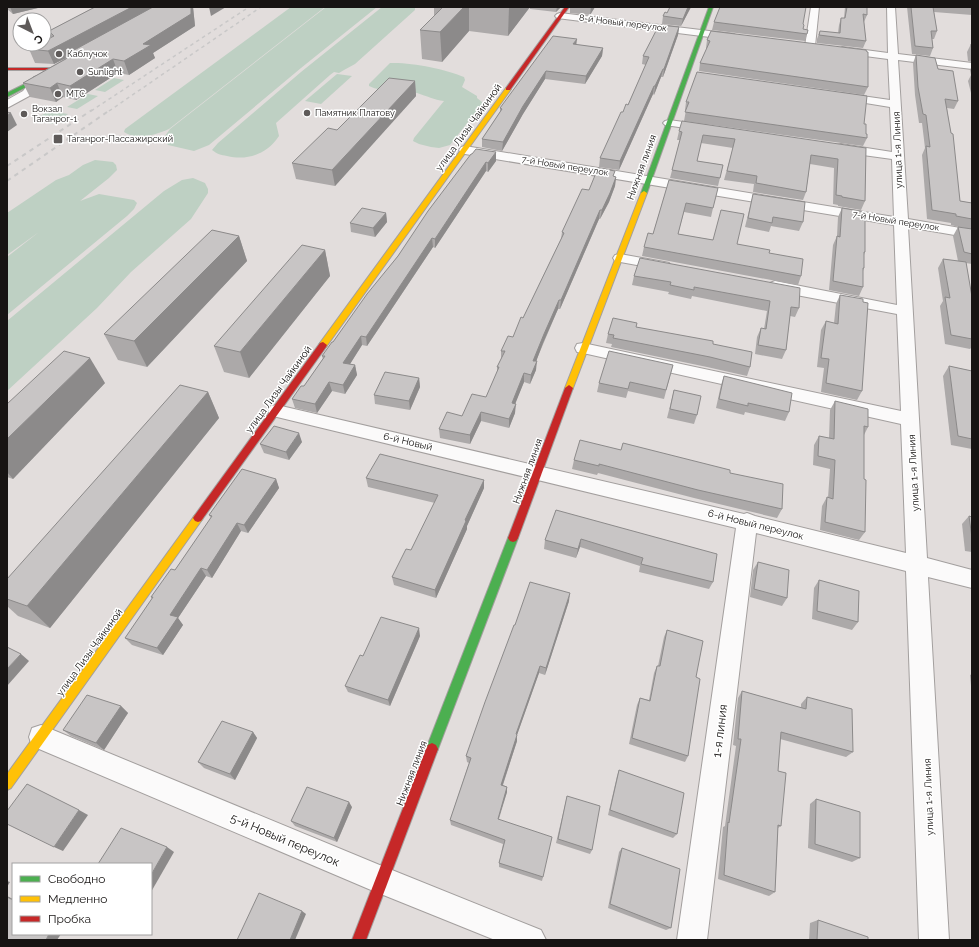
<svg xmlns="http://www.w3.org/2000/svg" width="979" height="947" font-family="Raleway,sans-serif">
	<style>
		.green { fill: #bed0c3 }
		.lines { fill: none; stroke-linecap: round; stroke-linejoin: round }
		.street-casing { stroke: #a39f9e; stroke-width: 2 }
		.fast-casing { stroke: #a39f9e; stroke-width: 2 }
		.slow-casing { stroke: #a39f9e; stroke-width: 2 }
		.jam-casing { stroke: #a39f9e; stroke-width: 2 }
		.street { fill: #fbfafa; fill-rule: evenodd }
		.fast { fill: #4caf50; fill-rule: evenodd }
		.slow { fill: #ffc107; fill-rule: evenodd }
		.jam { fill: #c62828; fill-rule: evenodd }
		.rail-far1 { stroke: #c9c8c8; stroke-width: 1.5; stroke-dasharray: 3.5 3.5; stroke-linecap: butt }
		.rail { stroke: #c9c8c8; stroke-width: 2; stroke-dasharray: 4.5 4.5; stroke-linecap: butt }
		.wall { fill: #aca9a9 }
		.shaded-wall { fill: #8c8a8a }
		.building { fill: #c8c5c5; stroke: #8c8a8a }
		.poi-dot { fill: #5e5a59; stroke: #fff; stroke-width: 1.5 }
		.labels { text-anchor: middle; stroke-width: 3; stroke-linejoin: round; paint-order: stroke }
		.far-street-label { font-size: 9px; fill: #171413; stroke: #fff }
		.far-poi-label { font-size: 9px; fill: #171413; stroke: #fff; text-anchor: start }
		.street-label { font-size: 10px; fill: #171413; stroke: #fff }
		.near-street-label { font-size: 12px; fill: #171413; stroke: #fff }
	</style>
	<rect width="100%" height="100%" fill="#e2dddc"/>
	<g class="green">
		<path d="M 291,7 L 325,7 L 169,129 C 155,135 137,141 124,132 L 125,129 Z"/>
		<polygon points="326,7 377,7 301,68 209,145 194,151 168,145 164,139 165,136 170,129"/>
		<path d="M 382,7 L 415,7 L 415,10 L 355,64 L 344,70 L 339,73 L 334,72 L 330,75 L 276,123 L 279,136 C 267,154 248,161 227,156 C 221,155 217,154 212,150 L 218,143 L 301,72 Z"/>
		<path d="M 390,63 C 411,62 445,69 464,77 L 465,80 L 462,87 L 477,96 L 477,98 L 482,102 L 482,104 L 450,145 L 439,148 L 431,147 L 419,144 L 413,141 L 414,138 L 444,101 C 434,100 427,96 417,93 C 402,89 383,93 369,86 L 369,84 Z"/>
		<polygon points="337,74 352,76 321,104 305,101"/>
		<polygon points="114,78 124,80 105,92 95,90"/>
		<polygon points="88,94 98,96 77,109 67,107"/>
		<polygon points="49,111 68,114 52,124 33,120"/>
		<polygon points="95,160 113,162 116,165 117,170 109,178 80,201 99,194 134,200 137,203 134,209 127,216 7,315 7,257 39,232 7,255 7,213 56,180 69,175 83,165"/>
		<polygon points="193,178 205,183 208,189 208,193 191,219 131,272 97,308 7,391 7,321 164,191 182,180"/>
	</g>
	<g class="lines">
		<g class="street-casing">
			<g id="street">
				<polygon points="811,7 819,7 815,46 810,49 805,46"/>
				<polygon points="887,7 895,7 898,54 972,63 972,69 898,60 908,219 972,230 972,238 908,227 927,558 972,570 972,588 928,577 949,940 919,940 906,571 756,533 707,940 677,940 736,528 277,417 271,416 268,411 271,406 277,405 744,514 747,513 755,516 906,553 901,424 583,353 577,352 575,348 577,344 583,343 901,411 897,314 775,291 770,289 768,286 770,283 775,281 897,305 894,225 465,154 461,153 459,150 461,147 465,146 894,217 892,159 841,152 837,151 835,148 837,145 841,144 892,152 890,107 841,99 836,96 841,93 890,100 888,59 842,53 837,50 842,47 888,53"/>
				<polygon points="560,13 734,34 739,37 734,40 557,18 555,16 557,14"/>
				<polygon points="38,76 43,79 31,95 7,108 7,100 23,91 34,77"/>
				<polygon points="669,120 706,125 710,126 712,128 710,130 706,131 665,125 663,123 665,121"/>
				<polygon points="620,254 664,262 669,263 671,266 669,269 664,270 615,261 613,258 615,255"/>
				<polygon points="41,725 382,866 541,930 546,940 495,940 371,890 32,746 29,737 32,728"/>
			</g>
		</g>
		<g class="fast-casing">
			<g id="fast">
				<polygon points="709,7 713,7 647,193 642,194 641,193"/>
				<polygon points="49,72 53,73 7,97 7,93"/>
				<polygon points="513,534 516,535 518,538 438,749 436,753 432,755 428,753 426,749 508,538 510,535"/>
			</g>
		</g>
		<g class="slow-casing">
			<g id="slow">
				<polygon points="506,88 511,89 326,347 320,347 319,345 320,343"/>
				<polygon points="644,191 647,193 573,388 572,390 566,390 565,388 641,193"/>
				<polygon points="198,514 201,515 203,518 201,521 11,788 7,790 7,774 195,515"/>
			</g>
		</g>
		<g class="jam-casing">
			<g id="jam">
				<polygon points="565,7 569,7 510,90 506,90 506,88"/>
				<polygon points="7,68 50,68 52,69 50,70 7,70"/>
				<polygon points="323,342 327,345 326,347 201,521 198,522 195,521 193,518 195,515 320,343"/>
				<polygon points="569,385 573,388 518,538 516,541 513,542 510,541 508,538 565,388"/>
				<polygon points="432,743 436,745 438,749 366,940 352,940 426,749 428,745"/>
			</g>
		</g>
		<use href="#street" class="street"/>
		<use href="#fast" class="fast"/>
		<use href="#slow" class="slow"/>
		<use href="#jam" class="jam"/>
		<g class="rail-far1">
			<polyline points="91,111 249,7"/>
			<polyline points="109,111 261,7"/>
		</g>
		<g class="rail">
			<polyline points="7,166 92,110"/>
			<polyline points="7,181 110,110"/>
		</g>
	</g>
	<g class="wall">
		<polygon points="7,7 42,7 13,14 7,9"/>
		<polygon points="95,7 193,7 195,26 153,53 155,58 129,75 118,73 76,100 63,97 56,102 30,97 23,83 66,58 54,64 35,63 29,49 51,37 49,31"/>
		<polygon points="434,7 530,7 508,36 469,31 442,62 422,59 420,30 434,16"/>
		<polygon points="530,7 561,7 556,12 530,9"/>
		<polygon points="570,7 595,7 590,15 570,13"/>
		<polygon points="691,7 681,26 662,24 663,16 667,13"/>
		<polygon points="845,7 867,7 867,15 864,22 866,41 863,48 817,43 817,39 820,31 838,33 839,25 841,18 844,18"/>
		<polygon points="907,7 972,7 972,15 934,12 937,31 934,39 932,39 933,48 930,56 912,54"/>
		<polygon points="714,22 803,24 803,29 807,34 805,41 712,30"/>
		<polygon points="679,27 678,35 663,77 661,77 654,95 653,94 619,170 599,167 600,158 623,112 628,105 646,65 642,64 643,56"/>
		<polygon points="707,40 867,52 868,87 864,95 699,71 700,63 707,48 706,48"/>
		<polygon points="971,44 972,44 972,62 968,61 967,52"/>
		<polygon points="576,45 603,48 602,56 585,84 545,79 523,114 502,151 482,147 482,139 500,112 500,108"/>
		<polygon points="916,55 938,69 958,101 954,109 947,108 960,201 972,203 972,264 966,263 972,297 972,347 970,349 945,344 940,306 943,301 938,268 943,259 958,261 953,236 958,227 967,229 951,225 951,223 927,219 922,155 925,148 922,123 919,123 915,95 913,63"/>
		<polygon points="972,66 972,97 968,81 971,75 970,70"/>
		<polygon points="415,81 416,96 335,186 296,179 292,163 337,130"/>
		<polygon points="686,102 864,124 866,134 867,138 863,146 684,121 686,110 685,110"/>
		<polygon points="679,131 866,148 865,201 861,210 838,206 838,205 833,204 834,168 810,164 806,192 803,200 753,192 754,184 724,180 733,148 701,143 697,161 723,165 718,186 670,178 680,140 677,140"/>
		<polygon points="496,152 496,161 488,172 486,171 435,248 433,247 367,346 362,345 350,364 355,365 357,375 345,394 332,391 317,413 295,408 292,399 304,386 323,359 322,356 333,342 398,256 472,154"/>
		<polygon points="615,177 616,177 615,186 609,202 600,219 599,219 560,309 558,309 536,361 536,370 530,384 524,382 515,403 515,413 509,428 481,421 470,444 440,438 439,429 462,416 486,397 497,372 497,367 501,359 501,351 513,337 523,318 561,239 562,232 589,190"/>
		<polygon points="669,180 713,208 711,217 684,212 678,234 737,244 769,253 801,276 798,285 642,256 644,247 653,234"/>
		<polygon points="753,194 803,222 799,231 771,226 769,232 745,227"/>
		<polygon points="842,208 865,252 864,255 864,268 863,271 863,287 859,296 829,290 833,245 837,236 838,217"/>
		<polygon points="386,213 387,222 375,237 351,232 350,223"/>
		<polygon points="239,236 247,261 147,367 118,360 104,334"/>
		<polygon points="325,250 330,276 249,378 224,372 214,346"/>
		<polygon points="640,258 799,308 795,317 790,316 786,350 782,359 755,354 757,337 761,328 764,329 767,311 692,296 691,299 668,294 669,292 632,285 634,276"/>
		<polygon points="840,295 862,391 857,400 821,392 824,368 817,367 821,330 826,321 834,323 836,304"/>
		<polygon points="637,323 636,327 713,344 750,367 747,376 707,367 611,347 612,344 606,343 608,334"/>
		<polygon points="673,365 664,399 628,391 626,398 597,392 599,383"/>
		<polygon points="949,366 972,371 972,449 951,445 943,376"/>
		<polygon points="724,376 789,412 785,421 745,412 744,415 716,408 721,385"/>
		<polygon points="419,378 420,387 410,410 375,404 374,395"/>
		<polygon points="105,383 13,479 7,477 7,404"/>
		<polygon points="674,390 697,415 694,424 667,418"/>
		<polygon points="208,392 219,418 50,628 18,616 7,606 7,579"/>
		<polygon points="835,401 868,427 864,435 864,479 865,532 859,540 820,530 822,506 827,497 828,498 830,469 813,465 814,445 819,436 829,438 830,410"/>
		<polygon points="302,442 289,460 264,453 260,444"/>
		<polygon points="621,450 730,473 782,509 777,518 694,498 598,473 597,475 572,469 574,460"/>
		<polygon points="366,478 484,480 484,488 467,526 467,529 436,598 394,585 392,577 411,550 435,503 368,487"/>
		<polygon points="276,479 279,488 248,533 241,531 212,578 206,576 178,618 183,625 163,655 132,645 125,638 152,599 151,597 175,570 211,518 209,515"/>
		<polygon points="556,510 713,582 709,589 639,572 640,566 580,547 576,558 544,549 545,540"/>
		<polygon points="969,516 972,517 972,552 965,551 962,524"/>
		<polygon points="758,562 787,598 782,606 750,597 753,570"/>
		<polygon points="819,580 858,622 852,630 812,619 814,588"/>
		<polygon points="569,601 545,675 539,673 517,735 517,741 503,785 507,787 507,792 499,819 543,877 542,881 499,867 499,863 503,844 451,825 450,820 469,763 467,762 466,756 515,625"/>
		<polygon points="667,630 696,677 688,756 685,762 629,744 637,705 640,698 649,700 654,673 657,666 658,666 664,637"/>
		<polygon points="420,636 390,706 348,692 345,686 363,656"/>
		<polygon points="972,674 972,696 970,675"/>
		<polygon points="742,691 801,708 801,704 807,697 853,752 846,757 780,739 778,771 781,826 778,828 775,892 769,896 718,879 723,827 725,826 736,746 733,745 738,698"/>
		<polygon points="121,706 128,713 104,750 71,736 63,730"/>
		<polygon points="253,732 257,738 235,780 204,768 198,762"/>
		<polygon points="619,770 677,834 673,838 608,815 617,776"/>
		<polygon points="567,796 592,850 590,854 556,843"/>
		<polygon points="816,799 860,858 852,862 808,848 810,804"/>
		<polygon points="352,807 337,842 295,826 291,821"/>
		<polygon points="622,848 671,928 666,930 608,908 619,852"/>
		<polygon points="818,920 868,940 809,940 810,923"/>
	</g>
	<g class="shaded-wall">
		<polygon points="10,7 42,7 13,14"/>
		<polygon points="132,7 160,7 65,55 66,58 54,64 48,51"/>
		<polygon points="191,7 193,7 195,26 153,53 155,58 129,75 124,61 143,44"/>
		<polygon points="209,7 226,7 211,16"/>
		<polygon points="464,7 469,7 469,31 442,62 440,32"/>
		<polygon points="509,7 530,7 508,36"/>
		<polygon points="557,7 561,7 556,12"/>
		<polygon points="591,7 595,7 590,15"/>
		<polygon points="688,7 691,7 681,26 683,19"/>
		<polygon points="679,27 678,35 663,77 664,69"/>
		<polygon points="577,39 576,47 573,44"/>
		<polygon points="603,48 602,56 585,84 586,76"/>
		<polygon points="113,59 118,73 76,100 70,86"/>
		<polygon points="663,69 661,77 654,95 655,86"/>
		<polygon points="546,71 545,79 523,114 502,151 503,142 523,106"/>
		<polygon points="415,81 416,96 335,186 332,170"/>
		<polygon points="57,83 63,97 56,102 50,88"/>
		<polygon points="654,86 653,94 619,170 620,161"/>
		<polygon points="11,113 17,125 7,132 7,115"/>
		<polygon points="496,152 496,161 488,172 488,163"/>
		<polygon points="486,162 486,171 435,248 435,239"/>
		<polygon points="616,177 615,186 609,202 600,219 602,210"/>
		<polygon points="600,210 599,219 560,309 561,300"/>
		<polygon points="386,213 387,222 375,237 373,228"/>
		<polygon points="239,236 247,261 147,367 134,341"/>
		<polygon points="432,238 433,247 367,346 366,337"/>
		<polygon points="325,250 330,276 249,378 240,352"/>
		<polygon points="559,300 558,309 543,343 533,370 533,361 544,334"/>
		<polygon points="361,336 362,345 345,372 343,363"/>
		<polygon points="90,358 105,383 13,479 7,472 7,439"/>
		<polygon points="537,361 536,370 530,384 531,375"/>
		<polygon points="355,365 357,375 345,394 343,385"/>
		<polygon points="524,373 524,382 512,412 512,403"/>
		<polygon points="419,378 420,387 410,410 409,401"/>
		<polygon points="329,382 332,391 317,413 315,404"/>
		<polygon points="208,392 219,418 50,628 27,606"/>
		<polygon points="516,404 515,413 509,428 509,419"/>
		<polygon points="481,412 481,421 470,444 470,435"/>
		<polygon points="299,433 302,442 289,460 286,452"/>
		<polygon points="276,479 279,488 248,533 244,525"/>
		<polygon points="484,480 484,488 467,526 467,529 436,598 435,590 465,520"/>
		<polygon points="237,523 241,531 212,578 207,570"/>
		<polygon points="581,539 580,547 576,558 578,549"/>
		<polygon points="201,568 206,576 178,618 183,625 163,655 157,648 170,615"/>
		<polygon points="570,593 569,601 545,675 546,668"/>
		<polygon points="419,628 420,636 390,706 388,700"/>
		<polygon points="21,654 29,661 7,686 7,669"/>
		<polygon points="540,666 539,673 517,735 517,741 501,790 501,785 516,734"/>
		<polygon points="121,706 128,713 104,750 96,743"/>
		<polygon points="253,732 257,738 235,780 230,774"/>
		<polygon points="507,787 507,792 497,823 498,819"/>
		<polygon points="349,802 352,807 337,842 334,838"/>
		<polygon points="79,810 88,815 63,851 54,847"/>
		<polygon points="167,847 174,852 151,892 151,875"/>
		<polygon points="7,881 10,882 7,887"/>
		<polygon points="7,896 13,899 13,900 7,897"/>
		<polygon points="302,911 306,914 295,940 290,940"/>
		<polygon points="49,934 61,934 57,940 46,940"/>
	</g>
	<g class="building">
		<polygon points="95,7 132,7 48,51 29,49 39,44 44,44 44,41 54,36 49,31"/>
		<polygon points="153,7 191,7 191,14 143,44 151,45 124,61 113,59 70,86 57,83 50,88 23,83 71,56 65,55"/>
		<polygon points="443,7 464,7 440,32 420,30"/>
		<polygon points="670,7 688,7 683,19 663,16 665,12 667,13"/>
		<polygon points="720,7 806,7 803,24 804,25 803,29 808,30 807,34 714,22"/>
		<polygon points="847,7 867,7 867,15 863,14 866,41 819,35 820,31 840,33 841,18 845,18"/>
		<polygon points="911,7 933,7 937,31 931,31 933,48 915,46"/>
		<polygon points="659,25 679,27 664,69 663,69 655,86 654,86 620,161 600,158 621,112 623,112 626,104 628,105 649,57 643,56"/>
		<polygon points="711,31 866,50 867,52 868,52 868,87 700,63 710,41 707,40"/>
		<polygon points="553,36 577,39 573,44 603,48 586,76 546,71 523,106 503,142 482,139 502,109 500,108"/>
		<polygon points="971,44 972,44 972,52"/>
		<polygon points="916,55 935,58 938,69 953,71 958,101 945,99 951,133 953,134 960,201 972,203 972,219 956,216 956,214 932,210 926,146 930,147 926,115 923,114 918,87"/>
		<polygon points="697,72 867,96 864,124 866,124 866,134 867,134 867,138 685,112 689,102 686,102"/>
		<polygon points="389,78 415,81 332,170 292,163 328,128 337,130"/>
		<polygon points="7,112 11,113 7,115"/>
		<polygon points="682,121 866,148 865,201 842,197 842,196 836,195 838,159 811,155 806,192 756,183 757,176 727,171 735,139 703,135 697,161 723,165 720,178 672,170 682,132 679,131"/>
		<polygon points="476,149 496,152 488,163 486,162 435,239 432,238 366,337 361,336 343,363 355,365 343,385 329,382 315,404 292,399 301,386 304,386 325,356 322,356 332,342 333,342 367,294 398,256 428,211 471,154 472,154"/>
		<polygon points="598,168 615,171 613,176 616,177 610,193 602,210 600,210 561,300 559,300 544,334 533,361 537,361 531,375 524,373 512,403 516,404 509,419 481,412 470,435 439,429 447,412 462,416 472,394 486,397 499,367 497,367 505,351 501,351 508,336 513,337 521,317 523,318 564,233 562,232 582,189 589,190"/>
		<polygon points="669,180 718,188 713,208 686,203 678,234 713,240 721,210 744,214 737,244 770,250 769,253 803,259 801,276 644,247 648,233 653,234"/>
		<polygon points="753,194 805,202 803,222 773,217 772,223 748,218"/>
		<polygon points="362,208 386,213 373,228 350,223"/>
		<polygon points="842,208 865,212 865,252 864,252 864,268 863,268 863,287 833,281 837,236 840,237"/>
		<polygon points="958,227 972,229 972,254 964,252"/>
		<polygon points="212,230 239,236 134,341 104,334"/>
		<polygon points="302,245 325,250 240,352 214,346"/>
		<polygon points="640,258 800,288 799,308 791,307 786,350 758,345 761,328 766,329 770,301 694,287 694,290 670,285 671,282 634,276"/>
		<polygon points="943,259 966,262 972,297 972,339 951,335 945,297 950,298"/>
		<polygon points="840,295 863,299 863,302 868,303 862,391 826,383 829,359 821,358 826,321 838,324"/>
		<polygon points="613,318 637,323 636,327 713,341 713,344 752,352 750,367 710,357 613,338 614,335 608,334"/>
		<polygon points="64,351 90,358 7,439 7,404"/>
		<polygon points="609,351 673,365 666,390 630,382 628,389 599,383"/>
		<polygon points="949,366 972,371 972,439 958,436"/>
		<polygon points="385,372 419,378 409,401 374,395"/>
		<polygon points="724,376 792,393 789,412 748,403 748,406 719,399"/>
		<polygon points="180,385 208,392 27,606 7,599 7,579"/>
		<polygon points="674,390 701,396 697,415 670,409"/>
		<polygon points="835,401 868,409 868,427 864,426 864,479 866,480 865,532 825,522 827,497 833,499 835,460 818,456 819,436 834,439"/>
		<polygon points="274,426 299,433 286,452 260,444"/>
		<polygon points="580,440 621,450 623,443 730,470 730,473 783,484 782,509 698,490 599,464 599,466 574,460"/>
		<polygon points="380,454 484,480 465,520 466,521 435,590 392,577 406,549 411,550 438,495 366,478"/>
		<polygon points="242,469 276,479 244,525 237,523 207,570 201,568 170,615 178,617 157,648 125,638 153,597 151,597 171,569 175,570 212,516 209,515"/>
		<polygon points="556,510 717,554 713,582 641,564 643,558 581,539 578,549 545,540"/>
		<polygon points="969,516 972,517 972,538"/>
		<polygon points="758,562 789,570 787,598 754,589"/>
		<polygon points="819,580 859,591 858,622 817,611"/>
		<polygon points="530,582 570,593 546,668 540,666 516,734 517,735 501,785 507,787 498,819 552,837 543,877 499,863 505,840 450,820 471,758 466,756 485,702 514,625 515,625"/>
		<polygon points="381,617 419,628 388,700 345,686 360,655 363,656"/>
		<polygon points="667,630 703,641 696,677 700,679 688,756 632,738 640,698 650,701 657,666 660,666"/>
		<polygon points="7,647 21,654 7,669"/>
		<polygon points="742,691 806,709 807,697 852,709 853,752 781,732 778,771 786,773 781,826 778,825 775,892 724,875 728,822 729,823 741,739 738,739"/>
		<polygon points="87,695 121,706 96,743 63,730"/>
		<polygon points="222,721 253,732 230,774 198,762"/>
		<polygon points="619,770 684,793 677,834 610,810"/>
		<polygon points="27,784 79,810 54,847 7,824 7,811"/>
		<polygon points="307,787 349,802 334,838 291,821"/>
		<polygon points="567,796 600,806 592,850 558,839"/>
		<polygon points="816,799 860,812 860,858 815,844"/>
		<polygon points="121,828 167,847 151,875 151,864 98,864"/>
		<polygon points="622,848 680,869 671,928 610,904"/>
		<polygon points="259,893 302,911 290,940 237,940"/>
		<polygon points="7,897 13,900 13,934 49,934 46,940 7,940"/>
		<polygon points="818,920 868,937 868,940 817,940"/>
	</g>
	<g class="poi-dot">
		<circle cx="59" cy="54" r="4"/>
		<circle cx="80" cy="72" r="4"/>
		<circle cx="58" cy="94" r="4"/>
		<circle cx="307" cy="113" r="4"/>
		<circle cx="24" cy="114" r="4"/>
		<rect x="53" y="134" width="10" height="10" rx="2"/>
	</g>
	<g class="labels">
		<g class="far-street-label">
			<text transform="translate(623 23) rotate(7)" y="3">8-й Новый переулок</text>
			<text transform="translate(565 166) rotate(9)" y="3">7-й Новый переулок</text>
			<text transform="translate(896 221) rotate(9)" y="3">7-й Новый переулок</text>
		</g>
		<g class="far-poi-label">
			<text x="67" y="57">Каблучок</text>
			<text x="88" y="75">Sunlight</text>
			<text x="66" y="97">МТС</text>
			<text x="32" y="112">Вокзал<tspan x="32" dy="10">Таганрог-1</tspan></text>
			<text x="315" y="116">Памятник Платову</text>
			<text x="67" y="142">Таганрог-Пассажирский</text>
		</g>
		<g class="street-label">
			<text transform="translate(468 127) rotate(-54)" y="4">улица Лизы Чайкиной</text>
			<text transform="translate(897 150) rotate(-92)" y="4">улица 1-я Линия</text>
			<text transform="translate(641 167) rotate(-70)" y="4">Нижняя линия</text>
			<text transform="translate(278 389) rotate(-54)" y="4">улица Лизы Чайкиной</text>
			<text transform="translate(408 441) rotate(13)" y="4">6-й Новый</text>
			<text transform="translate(527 471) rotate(-70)" y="4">Нижняя линия</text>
			<text transform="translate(913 473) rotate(-93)" y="4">улица 1-я Линия</text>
			<text transform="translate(756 524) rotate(14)" y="4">6-й Новый переулок</text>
			<text transform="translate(89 652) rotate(-54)" y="4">улица Лизы Чайкиной</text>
			<text transform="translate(411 773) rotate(-69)" y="4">Нижняя линия</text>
			<text transform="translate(928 797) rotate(-92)" y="4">улица 1-я Линия</text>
		</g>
		<g class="near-street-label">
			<text transform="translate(720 731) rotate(-83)" y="4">1-я линия</text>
			<text transform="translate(285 840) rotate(23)" y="4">5-й Новый переулок</text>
		</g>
	</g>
	<rect width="979" height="947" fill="none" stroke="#171413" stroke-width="16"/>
	<rect x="12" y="863" width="140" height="72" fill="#ffffff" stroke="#a2a1a1"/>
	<rect x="20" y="876" width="20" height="6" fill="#4caf50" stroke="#a2a1a1"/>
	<text x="48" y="883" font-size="12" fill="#171413">Свободно</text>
	<rect x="20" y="896" width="20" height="6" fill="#ffc107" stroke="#a2a1a1"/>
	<text x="48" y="903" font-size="12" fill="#171413">Медленно</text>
	<rect x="20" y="916" width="20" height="6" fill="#c62828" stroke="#a2a1a1"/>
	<text x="48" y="923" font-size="12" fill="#171413">Пробка</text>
	<g transform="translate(32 32) rotate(138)"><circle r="19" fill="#ffffff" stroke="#a2a1a1"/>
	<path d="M0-3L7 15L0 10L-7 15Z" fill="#5e5a59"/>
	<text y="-6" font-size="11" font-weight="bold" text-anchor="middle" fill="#171413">С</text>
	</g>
</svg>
